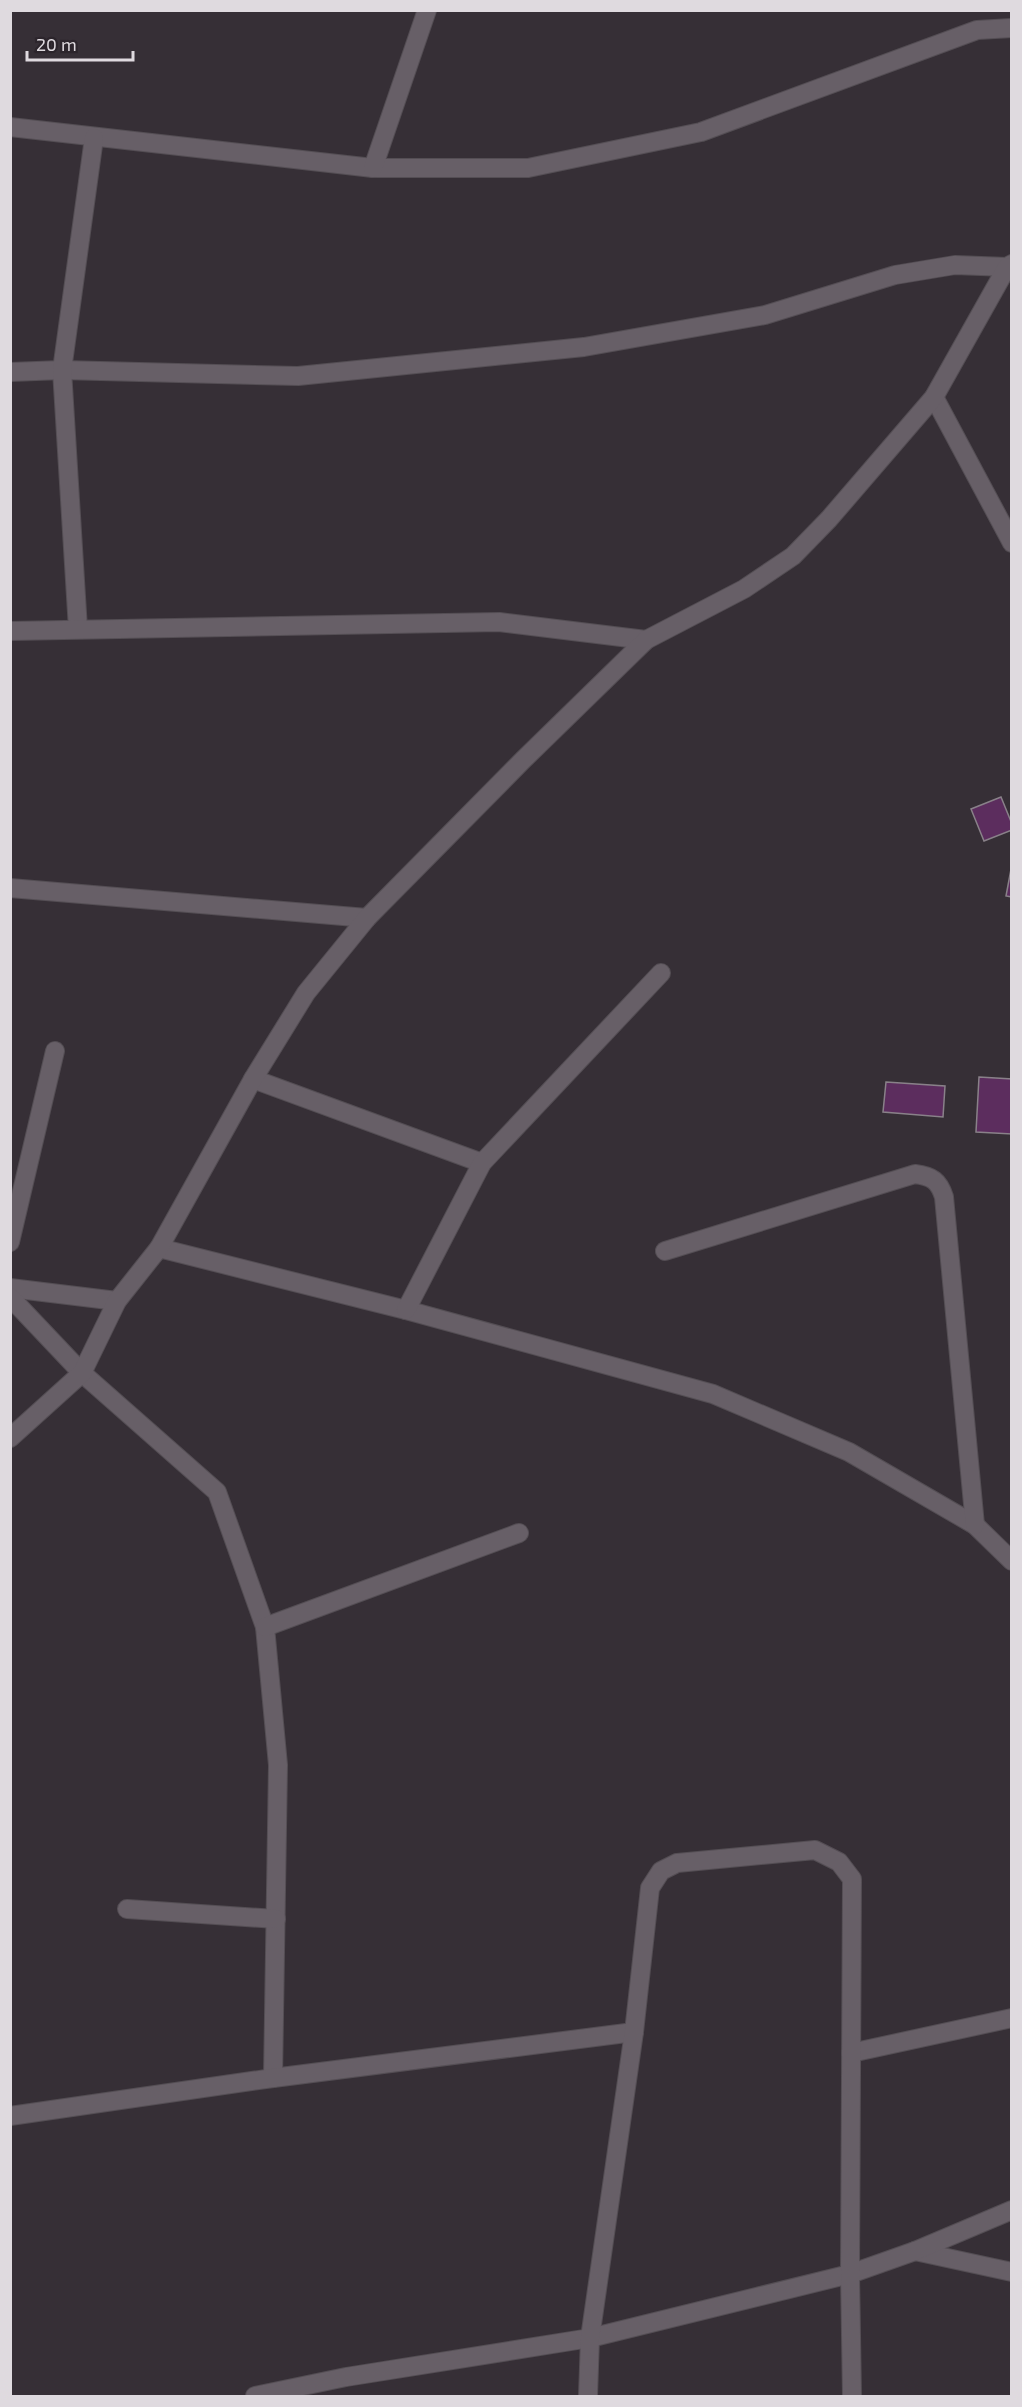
<svg xmlns="http://www.w3.org/2000/svg" width="1022" height="2407" font-family="'Exo 2',sans-serif">
	<style>
		.building { fill: #5c2d5e; stroke: #898189; stroke-width: 1.5 }
		.lines { fill: none; stroke-linecap: round; stroke-linejoin: round }
		.street-casing { stroke: #544e54; stroke-width: 20 }
		.street { stroke: #675f67; stroke-width: 18 }
	</style>
	<rect width="100%" height="100%" fill="#362f36"/>
	<g class="building">
		<polygon points="1001,797 1012,824 1012,830 984,841 971,809"/>
		<polygon points="1012,864 1012,897 1006,896"/>
		<polygon points="979,1077 1012,1079 1012,1134 976,1132"/>
		<polygon points="886,1082 945,1086 943,1117 883,1112"/>
	</g>
	<g class="lines">
		<g class="street-casing">
			<g id="street">
				<polyline points="10,127 373,168 528,168 701,132 977,30 1012,28"/>
				<polyline points="373,168 427,10"/>
				<polyline points="10,372 62,370 298,376 584,347 765,315 895,275 955,265 1007,267 1012,264"/>
				<polyline points="934,397 1012,543"/>
				<polyline points="78,629 62,370 94,138"/>
				<polyline points="10,631 499,622 646,640"/>
				<polyline points="10,888 367,918"/>
				<polyline points="253,1079 482,1163"/>
				<polyline points="10,1242 55,1051"/>
				<polyline points="159,1248 406,1310 713,1394 849,1452 975,1525 1012,1561"/>
				<path d="M 665,1251 L 915,1174 C 932,1176 939,1181 944,1197 L 975,1525"/>
				<polyline points="10,1288 117,1301"/>
				<polyline points="10,1297 82,1373 217,1492 265,1627 278,1765 273,2078"/>
				<polyline points="406,1310 482,1163 661,973"/>
				<polyline points="10,1438 82,1373 117,1301 159,1248 253,1079 306,993 367,918 523,760 646,640 744,589 793,556 829,519 934,397 1007,267"/>
				<polyline points="265,1627 519,1533"/>
				<polyline points="127,1909 276,1919"/>
				<polyline points="851,2053 1012,2018"/>
				<polyline points="10,2116 273,2078 634,2032"/>
				<polyline points="915,2251 1012,2272"/>
				<polyline points="255,2396 346,2377 590,2338 850,2274 915,2251 1012,2210"/>
				<polyline points="588,2396 590,2338 634,2032 650,1888 661,1871 677,1863 815,1850 839,1862 852,1879 850,2274 852,2396"/>
			</g>
		</g>
		<use href="#street" class="street"/>
	</g>
	<rect width="1022" height="2407" fill="none" stroke="#dfdadf" stroke-width="24"/>
	<path d="M27 51v9h106v-9" fill="none" stroke="#dfdadf" stroke-width="3"/>
	<text x="36" y="51" font-size="18" fill="#dfdadf" stroke="#2c252c" stroke-width="4.5" paint-order="stroke">20 m</text>
</svg>
